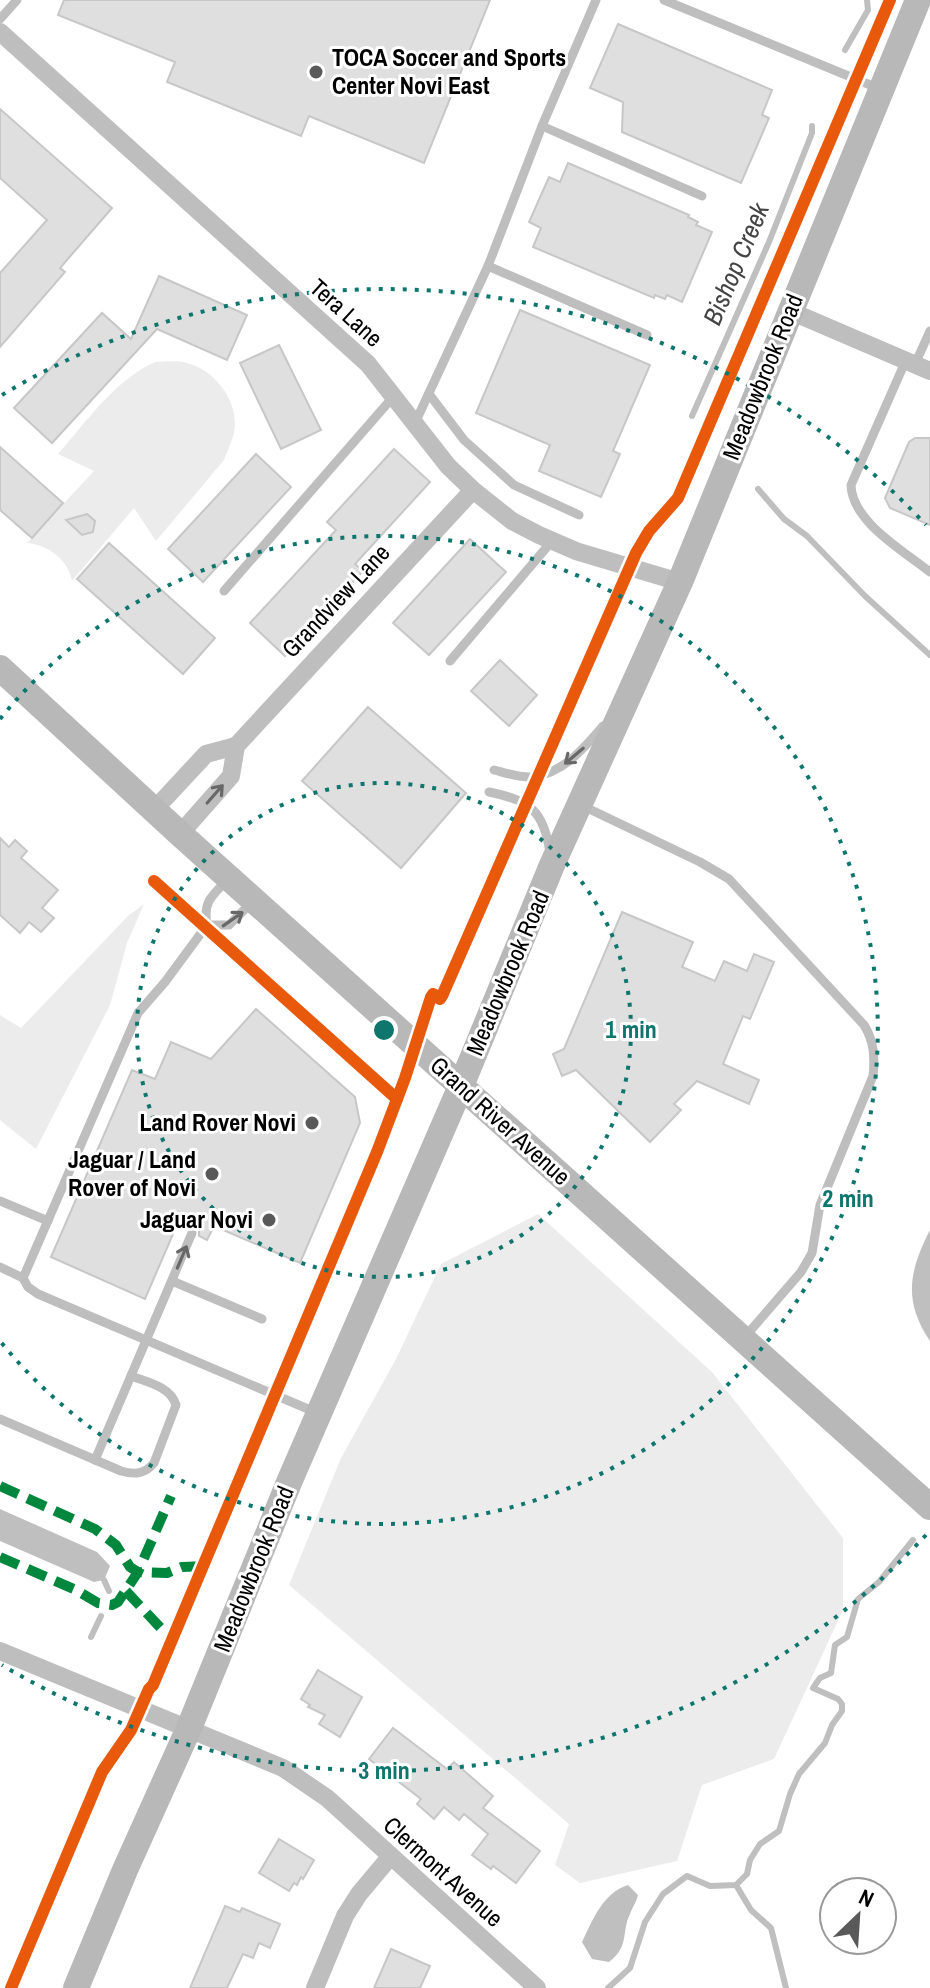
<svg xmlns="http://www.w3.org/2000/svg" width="930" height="1988" font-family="'Archivo Narrow',sans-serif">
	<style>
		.green { fill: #ececec }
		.water { fill: #bfbfbf }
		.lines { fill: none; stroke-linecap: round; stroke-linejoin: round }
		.stream { stroke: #bfbfbf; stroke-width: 6 }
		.building { fill: #dfdfdf; stroke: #c7c7c7; stroke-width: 2 }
		.lane { stroke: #bebebe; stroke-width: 9 }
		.street { stroke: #bebebe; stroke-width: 18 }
		.secondary { stroke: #b8b8b8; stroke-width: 26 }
		.quiet { stroke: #00873e; stroke-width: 10; stroke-dasharray: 20 10; stroke-linecap: butt }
		.cycleway-casing { stroke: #fff; stroke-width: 17 }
		.cycleway { stroke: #e8590c; stroke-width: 12 }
		.oneway { stroke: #686868 }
		.ring { fill: none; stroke: #0f766e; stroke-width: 4; stroke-dasharray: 4 8 }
		.poi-dot { fill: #595959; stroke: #fff; stroke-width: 3 }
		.labels { text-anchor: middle; stroke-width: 6; stroke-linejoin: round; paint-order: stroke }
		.poi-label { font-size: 24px; font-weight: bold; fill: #000; stroke: #fff; text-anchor: end }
		.street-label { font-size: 24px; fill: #000; stroke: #fff }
		.water-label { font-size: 26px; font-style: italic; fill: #444; stroke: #fff }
		.centre { fill: #0f766e; stroke: #fff; stroke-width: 4 }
		.ring-label { font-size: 24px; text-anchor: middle; font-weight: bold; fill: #0f766e; stroke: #fff; stroke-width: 6; stroke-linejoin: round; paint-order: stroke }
	</style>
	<rect width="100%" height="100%" fill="#fff"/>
	<g class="green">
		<path d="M 155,362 C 165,362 177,360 187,363 C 213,370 235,396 235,424 C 235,436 228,449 224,460 L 156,541 L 134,508 L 72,581 C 68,559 48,545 27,543 L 94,471 L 58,454 C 87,421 114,381 155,362 Z"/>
		<polygon points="144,904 127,943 110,1005 36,1149 0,1120 0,1015 21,1028 128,916"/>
		<polygon points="538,1214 712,1372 843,1538 843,1610 774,1759 702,1785 677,1861 580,1883 555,1865 569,1824 289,1585 341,1458 396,1359 441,1264"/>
	</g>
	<g class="water">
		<path d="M 930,1230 L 930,1341 C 903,1301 909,1271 930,1230 Z"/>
		<polygon points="0,1509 97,1552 110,1566 104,1580 94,1582 0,1541"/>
		<path d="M 628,1885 L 638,1895 C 636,1903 633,1906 630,1914 C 621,1932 630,1946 609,1962 L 592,1959 L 582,1942 C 593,1919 603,1893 628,1885 Z"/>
	</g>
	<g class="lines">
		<g class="stream">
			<polyline points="845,50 868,10 867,0"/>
			<polyline points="692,416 769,242 812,133 812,126"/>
			<polyline points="758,489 784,519 807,536 865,596 930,655"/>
			<polyline points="104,1580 109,1591"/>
			<polyline points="91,1637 101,1616"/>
			<polyline points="736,1885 751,1910 771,1928 786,1988"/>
			<polyline points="608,1988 630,1968 645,1922 663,1894 687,1876 710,1886 736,1885 747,1874 750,1860 760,1844 779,1831 790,1794 799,1774 825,1743 832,1725 842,1711 842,1704 838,1699 813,1688 820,1678 831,1673 835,1645 847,1637 858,1599 879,1582 913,1540"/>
		</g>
	</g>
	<g class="building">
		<polygon points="64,0 490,0 424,163 309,116 301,136 167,82 175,62 58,15"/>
		<polygon points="618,24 772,90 762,115 769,118 741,183 622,132 623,102 590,88"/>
		<polygon points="0,109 112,208 60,268 65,272 0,347 0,273 47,220 0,178"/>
		<polygon points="568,163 689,215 688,217 698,222 696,225 712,232 682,302 667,295 665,299 655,295 654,298 533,247 541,228 529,222 549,177 560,182"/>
		<polygon points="159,276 247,315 227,360 157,329 52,443 14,408 102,313 131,339"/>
		<polygon points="520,310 650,365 613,451 620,454 601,497 539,471 550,445 476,413"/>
		<polygon points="279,345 321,430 281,449 240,363"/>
		<polygon points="915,438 930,438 930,525 890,508 885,498 909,442"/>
		<polygon points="0,447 63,503 32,538 0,510"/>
		<polygon points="394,449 430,482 355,564 363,571 285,656 250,623 336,530 327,522"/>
		<polygon points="256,454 291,487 203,582 168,549"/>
		<polygon points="87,514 95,521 93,532 82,535 66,520"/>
		<polygon points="470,539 506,572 429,655 393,623"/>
		<polygon points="109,543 215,638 183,674 77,579"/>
		<polygon points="500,660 537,695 509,726 471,691"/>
		<polygon points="368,707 466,793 401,868 302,781"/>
		<polygon points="0,838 9,847 15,840 27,851 21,858 58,890 42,908 54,918 41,932 29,922 20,933 0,915"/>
		<polygon points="622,912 693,942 682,967 715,981 724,961 747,971 754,954 774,962 750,1019 743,1016 723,1064 759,1080 749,1104 697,1081 674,1104 681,1110 650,1142 576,1070 562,1076 553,1054 564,1049"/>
		<polygon points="256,1009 355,1097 360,1123 300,1263 214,1226 207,1240 199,1236 199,1231 196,1226 190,1226 185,1230 176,1227 145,1299 51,1257 132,1070 155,1079 171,1042 211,1059"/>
		<polygon points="318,1670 362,1697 340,1737 319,1724 325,1715 308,1707 310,1705 301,1699"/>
		<polygon points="393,1728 447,1769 454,1762 493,1796 483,1808 540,1851 516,1883 493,1866 491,1869 472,1855 488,1834 464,1814 459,1820 444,1807 434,1819 417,1804 421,1799 369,1759"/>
		<polygon points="279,1839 314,1860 303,1879 301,1877 297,1885 294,1883 289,1891 259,1873"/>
		<polygon points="225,1906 240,1912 242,1908 280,1924 270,1948 259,1943 253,1958 243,1954 227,1988 190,1988"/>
		<polygon points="391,1949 430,1966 420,1988 374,1988"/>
	</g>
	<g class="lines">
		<g class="lane">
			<polyline points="664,0 880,89"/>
			<polyline points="0,19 17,0"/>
			<polyline points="542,126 702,196"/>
			<polyline points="488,266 647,335"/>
			<path d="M 906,360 L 851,485 C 852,522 904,551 930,572"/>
			<polyline points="915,364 930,331"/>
			<polyline points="429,394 464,440 514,485 579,515"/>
			<polyline points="415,423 488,266 542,126 596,0"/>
			<polyline points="224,591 393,397"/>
			<polyline points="450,661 552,541"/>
			<path d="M 494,770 C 506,773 520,778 532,777 C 564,773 584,748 603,726"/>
			<path d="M 489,792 C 529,800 544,810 550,853"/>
			<path d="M 583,806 L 700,862 L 729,879 L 864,1025 C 874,1041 875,1057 873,1076 L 820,1205 L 812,1253 L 801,1272 L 744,1338"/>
			<path d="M 226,881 C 211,897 203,902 207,925 L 229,925 L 251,903"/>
			<polyline points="207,925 165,982 138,1013 23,1278 28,1287 38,1294 315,1412"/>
			<polyline points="0,1201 48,1221"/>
			<polyline points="0,1267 23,1278"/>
			<polyline points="172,1281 262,1319"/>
			<path d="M 0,1419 L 121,1471 C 135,1475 145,1474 154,1463 L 176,1405 C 171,1387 148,1382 131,1376"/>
			<polyline points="95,1460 192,1233"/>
		</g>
		<g class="street">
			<polyline points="0,32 368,364 448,466 473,490 512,521 539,535 576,551 680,582"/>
			<polyline points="790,311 930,371"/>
			<polyline points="154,810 206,754 236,746"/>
			<polyline points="180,834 231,776 236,746 473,490"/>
			<polyline points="0,1651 283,1768 327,1798 537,1988"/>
			<polyline points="315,1988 345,1916 359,1894 390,1857"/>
		</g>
		<g class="secondary">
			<polyline points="0,668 180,834 930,1507"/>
			<polyline points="76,1988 125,1870 189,1728 290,1480 461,1086 552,865 680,582 918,0"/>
		</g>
		<g class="quiet">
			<polyline points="0,1486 95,1529 116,1545 130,1567 138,1572 167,1573 182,1567 204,1566"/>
			<polyline points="0,1557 76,1590 98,1603 112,1605 118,1602 138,1572 171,1496"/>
			<polyline points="126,1591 172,1640"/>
		</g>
		<g class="cycleway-casing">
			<g id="cycleway">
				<polyline points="154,881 397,1099"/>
				<polyline points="11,1988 102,1772 131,1730 149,1689 153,1685 377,1152 405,1078 431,997 433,994 440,999 442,996 636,553 649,531 678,498 890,0"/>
			</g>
		</g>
		<use href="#cycleway" class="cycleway"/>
	</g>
	<defs><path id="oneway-shaft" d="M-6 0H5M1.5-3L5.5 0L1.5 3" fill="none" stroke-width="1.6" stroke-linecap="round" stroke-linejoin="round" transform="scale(2)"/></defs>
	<g class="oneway">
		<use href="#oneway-shaft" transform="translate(574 756) rotate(140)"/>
		<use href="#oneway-shaft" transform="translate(215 794) rotate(-49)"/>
		<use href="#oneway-shaft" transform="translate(233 919) rotate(-35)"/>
		<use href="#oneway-shaft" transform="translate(182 1257) rotate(-67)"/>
	</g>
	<g class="ring">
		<circle cx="384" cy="1030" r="247"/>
		<path d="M0 719A494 494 0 1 1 0 1341"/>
		<path d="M926 1535A741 741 0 0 1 2 1665M2 395A741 741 0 0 1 926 525"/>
	</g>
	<g class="poi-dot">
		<circle cx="316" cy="72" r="8"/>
		<circle cx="312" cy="1123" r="8"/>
		<circle cx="212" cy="1174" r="8"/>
		<circle cx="269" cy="1220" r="8"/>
	</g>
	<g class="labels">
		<g class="poi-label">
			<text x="332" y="66" text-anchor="start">TOCA Soccer and Sports<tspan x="332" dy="28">Center Novi East</tspan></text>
			<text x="296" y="1131">Land Rover Novi</text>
			<text x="196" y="1168">Jaguar / Land<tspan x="196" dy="28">Rover of Novi</tspan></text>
			<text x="253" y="1228">Jaguar Novi</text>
		</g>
		<g class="street-label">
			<text transform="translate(346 313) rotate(42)" y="8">Tera Lane</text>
			<text transform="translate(763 377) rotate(-68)" y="8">Meadowbrook Road</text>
			<text transform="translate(336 601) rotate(-47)" y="8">Grandview Lane</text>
			<text transform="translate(508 973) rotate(-67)" y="8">Meadowbrook Road</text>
			<text transform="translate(500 1121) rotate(42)" y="8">Grand River Avenue</text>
			<text transform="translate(254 1569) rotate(-68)" y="8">Meadowbrook Road</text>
			<text transform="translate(443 1872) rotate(42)" y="8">Clermont Avenue</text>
		</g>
		<g class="water-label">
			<text transform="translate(736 264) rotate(-67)" y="9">Bishop Creek</text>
		</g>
	</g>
	<circle cx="384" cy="1030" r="12" class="centre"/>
	<g class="ring-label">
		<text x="631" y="1038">1 min</text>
		<text x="848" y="1207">2 min</text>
		<text x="384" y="1779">3 min</text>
	</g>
	<g transform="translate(858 1916) rotate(25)"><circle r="38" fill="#ffffff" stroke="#999999" stroke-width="2"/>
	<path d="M0-6L14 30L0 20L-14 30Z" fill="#595959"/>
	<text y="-12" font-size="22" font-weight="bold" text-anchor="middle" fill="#000000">N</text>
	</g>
</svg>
